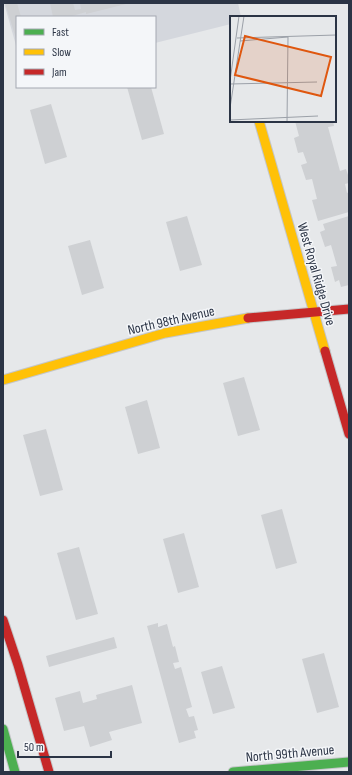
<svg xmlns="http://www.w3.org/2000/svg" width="352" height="775" font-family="'Sofia Sans Condensed',sans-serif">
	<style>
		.built { fill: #d4d7dd }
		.building { fill: #ced0d3 }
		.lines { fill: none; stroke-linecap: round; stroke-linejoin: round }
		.fast-casing { stroke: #c4c6c8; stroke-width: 11 }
		.slow-casing { stroke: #c4c6c8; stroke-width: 11 }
		.jam-casing { stroke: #c4c6c8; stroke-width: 11 }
		.fast { stroke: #4caf50; stroke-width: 9 }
		.slow { stroke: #ffc107; stroke-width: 9 }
		.jam { stroke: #c62828; stroke-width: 9 }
		.labels { text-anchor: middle; stroke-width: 3; stroke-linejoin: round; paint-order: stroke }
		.street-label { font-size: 14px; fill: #2b3445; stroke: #f4f6f9 }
		.inset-road { fill: none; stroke: #9ba0a8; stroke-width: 1 }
		.view { fill: #df570f; fill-opacity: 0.15; stroke: #df570f; stroke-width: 2 }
		.inset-edge { fill: none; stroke: #2b3445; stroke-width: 2 }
	</style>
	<rect width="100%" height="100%" fill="#e6e8ea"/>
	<polygon class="built" points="4,3 238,3 241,17 231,17 231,24 155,43 155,17 17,17 17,49"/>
	<g class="building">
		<polygon points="5,3 17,3 21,17 17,17 17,42"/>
		<polygon points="50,3 73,3 75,10 81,9 80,3 126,4 86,14 86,12 72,16 71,17 53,17"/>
		<polygon points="127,87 151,87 164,134 142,140"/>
		<polygon points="51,104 67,157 45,164 30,110"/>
		<polygon points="295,121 333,121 334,126 328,127 340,171 346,169 349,178 349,183 345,184 347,193 349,192 349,212 318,221 312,200 317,199 312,179 306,180 301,165 307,163 303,152 298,153 294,138 299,136"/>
		<polygon points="187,216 202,265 180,271 166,222"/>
		<polygon points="349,216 349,285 341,287 339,280 335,282 331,267 337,266 331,245 325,247 320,232 325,230 323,224"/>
		<polygon points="90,240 104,288 82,295 68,246"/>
		<polygon points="244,377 260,430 238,436 223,383"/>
		<polygon points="147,400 160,448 138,454 125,407"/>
		<polygon points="46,429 63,490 40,496 23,435"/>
		<polygon points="282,509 297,563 276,569 261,515"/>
		<polygon points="184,533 199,587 178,593 163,539"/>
		<polygon points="79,547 98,614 76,620 57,553"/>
		<polygon points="158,623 158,627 167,624 173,647 175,646 179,662 173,663 175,669 181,667 192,707 186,709 189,717 194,716 198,730 194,731 196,738 179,743 147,626"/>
		<polygon points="114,637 117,648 49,667 46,656"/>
		<polygon points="324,653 339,707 317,713 302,659"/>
		<polygon points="222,666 235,708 213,714 201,672"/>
		<polygon points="132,685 142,723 109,732 112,740 90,747 84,726 64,731 55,698 80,691 83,703 97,699 96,695"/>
	</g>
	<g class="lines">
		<g class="fast-casing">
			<g id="fast">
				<polyline points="3,729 15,772"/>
				<polyline points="233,772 349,762"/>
			</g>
		</g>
		<g class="slow-casing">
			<g id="slow">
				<polyline points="259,121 325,351"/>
				<polyline points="3,380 165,333 248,318"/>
			</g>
		</g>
		<g class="jam-casing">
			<g id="jam">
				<polyline points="248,318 349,309"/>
				<polyline points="325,351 349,434"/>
				<polyline points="3,620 18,665 49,772"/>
			</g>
		</g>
		<use href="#fast" class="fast"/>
		<use href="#slow" class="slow"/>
		<use href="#jam" class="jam"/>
	</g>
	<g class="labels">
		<g class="street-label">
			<text transform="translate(317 274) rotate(74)" y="5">West Royal Ridge Drive</text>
			<text transform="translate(171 320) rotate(-13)" y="5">North 98th Avenue</text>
			<text transform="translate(290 753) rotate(-5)" y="5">North 99th Avenue</text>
		</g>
	</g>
	<g transform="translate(230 16)">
		<rect width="106" height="106" fill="#e6e8ea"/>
		<path class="inset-road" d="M 7,22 L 106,19M 10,25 L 58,21M 0,65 L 9,0M 0,68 L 87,66M 0,92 L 14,0M 0,104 L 88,100M 57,106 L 58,21"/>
		<path class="view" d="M 15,20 L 101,41 L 91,80 L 5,59 Z"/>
		<rect width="106" height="106" class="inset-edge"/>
	</g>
	<rect width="352" height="775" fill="none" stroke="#2b3445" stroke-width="8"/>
	<rect x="16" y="16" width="140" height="72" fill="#f4f6f9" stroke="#a4a8b1"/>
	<rect x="24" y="29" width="20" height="6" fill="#4caf50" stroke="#a4a8b1"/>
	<text x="52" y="36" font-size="12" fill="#2b3445">Fast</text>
	<rect x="24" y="49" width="20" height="6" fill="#ffc107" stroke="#a4a8b1"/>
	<text x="52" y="56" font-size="12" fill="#2b3445">Slow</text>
	<rect x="24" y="69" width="20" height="6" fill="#c62828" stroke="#a4a8b1"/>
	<text x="52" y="76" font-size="12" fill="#2b3445">Jam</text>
	<path d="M18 751v6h93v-6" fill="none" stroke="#2b3445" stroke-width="2"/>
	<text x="24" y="751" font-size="12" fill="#2b3445" stroke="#f4f6f9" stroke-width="3" paint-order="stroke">50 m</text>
</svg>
